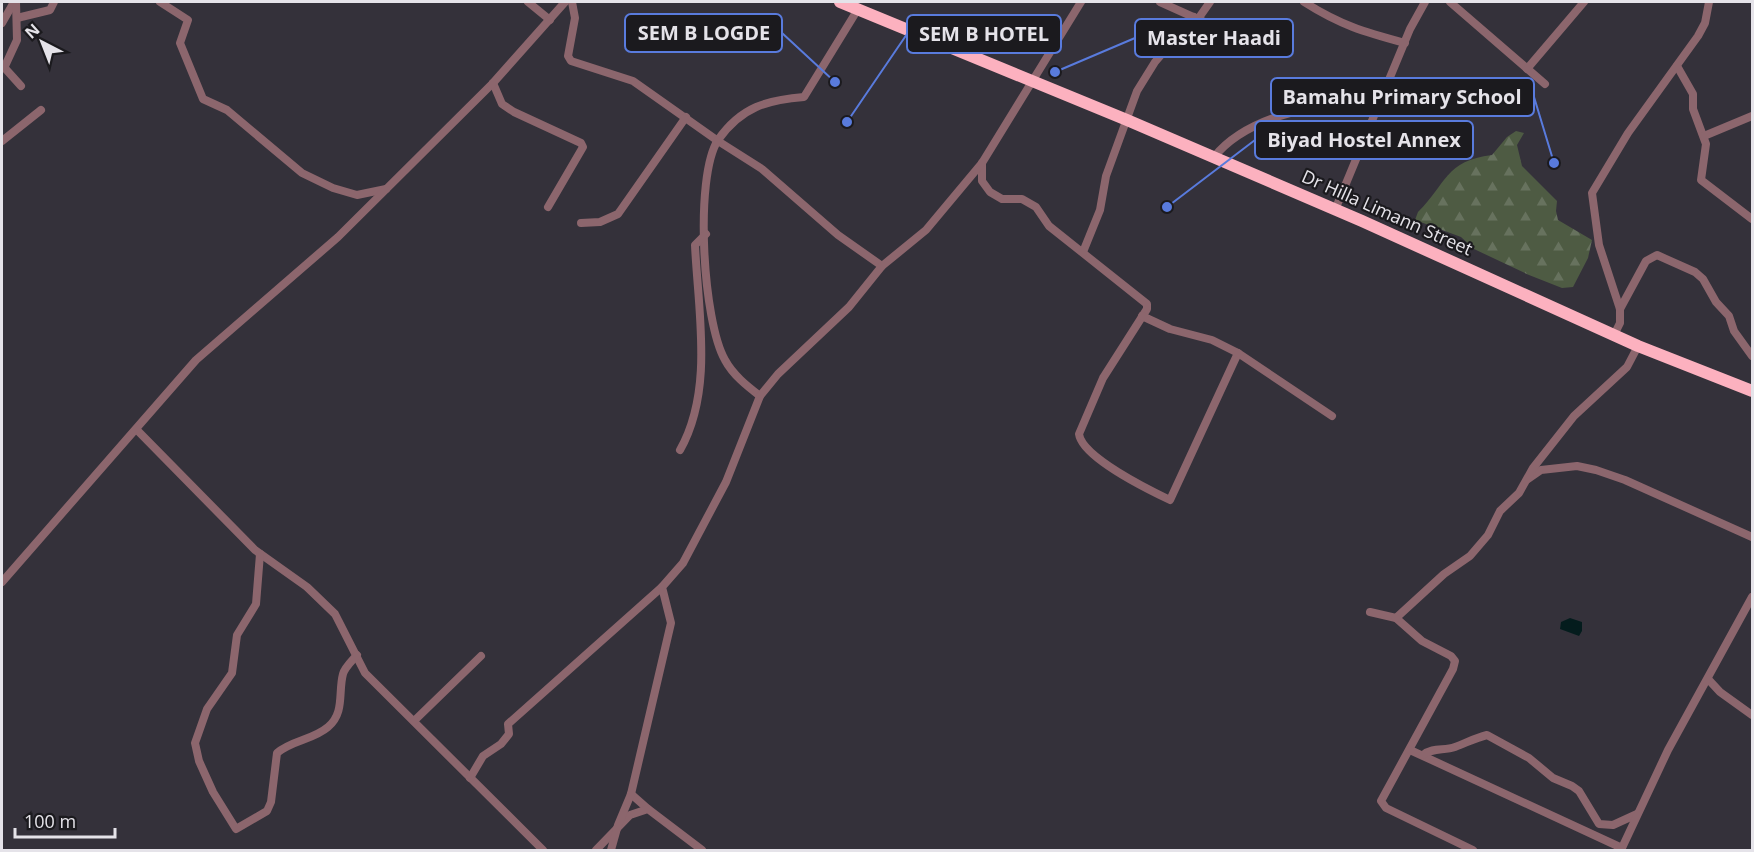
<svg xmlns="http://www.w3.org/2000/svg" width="1754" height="852" font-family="'Open Sans',sans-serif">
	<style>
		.forest { fill: url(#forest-firs) }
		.water { fill: url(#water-ripples) }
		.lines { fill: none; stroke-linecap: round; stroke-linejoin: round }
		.minor { stroke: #8c666d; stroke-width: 8 }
		.highway { stroke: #fcb1bf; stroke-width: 12 }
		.labels { text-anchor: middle; stroke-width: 4.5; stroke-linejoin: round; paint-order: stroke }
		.street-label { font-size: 18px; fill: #e5e3e9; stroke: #1b1a1e }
		.leader { fill: none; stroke: #597bdd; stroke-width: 2 }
		.callout-dot { fill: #597bdd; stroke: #1b1a1e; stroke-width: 2 }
		.callout { fill: #1b1a1e; stroke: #597bdd; stroke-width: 2 }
		.callout-label { font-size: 20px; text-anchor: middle; font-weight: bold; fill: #e5e3e9 }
	</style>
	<defs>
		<pattern id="forest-firs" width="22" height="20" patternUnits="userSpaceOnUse" patternTransform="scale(1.5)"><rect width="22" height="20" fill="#4e5b43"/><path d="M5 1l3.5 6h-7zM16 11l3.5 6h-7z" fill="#67725e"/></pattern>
		<pattern id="water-ripples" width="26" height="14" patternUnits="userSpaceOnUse" patternTransform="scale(1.5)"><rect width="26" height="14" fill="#041c1d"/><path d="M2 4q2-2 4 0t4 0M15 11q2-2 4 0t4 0" fill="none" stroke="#283d3e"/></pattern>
	</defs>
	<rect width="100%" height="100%" fill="#34313a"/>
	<path class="forest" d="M 1516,131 L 1524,133 L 1517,145 L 1522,166 L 1557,201 L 1556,211 L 1558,220 L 1592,240 L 1588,258 L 1573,287 L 1562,288 L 1529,275 L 1474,249 L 1461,237 L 1415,220 L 1418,212 C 1447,183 1445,161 1492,155 L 1507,137 Z"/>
	<polygon class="water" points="1570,618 1582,622 1582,631 1579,636 1560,629 1561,622"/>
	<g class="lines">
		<g class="minor">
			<polyline points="160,2 188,20 180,43 203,99 227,110 302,173 333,188 357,195 386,189"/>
			<polyline points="528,2 550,20"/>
			<polyline points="572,2 575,18 568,56 571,61 633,81 718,141 762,169 838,235 882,266"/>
			<polyline points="1160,2 1260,47"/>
			<path d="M 1304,2 C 1340,25 1364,32 1405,43"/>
			<polyline points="1450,2 1545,84"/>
			<polyline points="17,18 50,10 54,2"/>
			<polyline points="1198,19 1210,2"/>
			<polyline points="2,23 14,2"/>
			<polyline points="2,65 21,86"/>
			<polyline points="5,66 17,40 16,2"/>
			<polyline points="1677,66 1693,94 1693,109 1706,144 1701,180 1752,219"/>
			<polyline points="1527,69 1584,2"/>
			<polyline points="493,83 502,104 514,112 581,143 583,147 548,207"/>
			<polyline points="1704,136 1752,116"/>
			<polyline points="2,141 41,110"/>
			<path d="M 1214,157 C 1252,110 1327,106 1383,94"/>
			<path d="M 982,163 L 982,181 L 990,192 L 1002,199 L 1022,199 L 1036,207 L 1049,226 L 1147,304 L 1147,309 L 1103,378 L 1079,434 C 1082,457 1149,490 1170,500 L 1238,353"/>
			<polyline points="1335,210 1410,29 1425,2"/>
			<polyline points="581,223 600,222 618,214 686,117"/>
			<polyline points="1083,252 1100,210 1106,176 1137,91 1155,62 1194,17"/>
			<polyline points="1620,309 1646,261 1657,255 1695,272 1703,279 1716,302 1729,316 1734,331 1752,356"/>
			<polyline points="1142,316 1170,329 1212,340 1238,353 1332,416"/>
			<polyline points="1614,335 1620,323 1620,309 1599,245 1592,193 1628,133 1698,36 1705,23 1709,2"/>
			<path d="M 760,396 C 747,386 733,375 725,360 C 703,322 694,177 718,140 C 741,107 767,100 804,97 L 858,9"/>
			<polyline points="137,430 255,550 307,587 335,614 365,673 543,850"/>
			<path d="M 680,450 C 714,390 698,311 695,245 L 706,234"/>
			<polyline points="1528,479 1541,470 1577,466 1596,470 1625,480 1752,537"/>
			<path d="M 260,554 L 256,604 L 237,635 L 232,673 L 207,709 L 195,743 L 199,761 L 213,792 L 236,829 L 267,811 L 271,802 L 277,753 C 292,740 313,740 328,727 C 345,713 338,692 343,674 C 345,667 352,661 357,655"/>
			<polyline points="2,582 196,360 338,237 493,83 565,2"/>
			<polyline points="1370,612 1396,618 1422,641 1451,656 1455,661 1453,669 1381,801 1386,808 1473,850"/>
			<polyline points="1396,618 1444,574 1470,556 1488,535 1500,511 1519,493 1533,468 1574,416 1627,367 1638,346"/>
			<polyline points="1708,679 1720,692 1752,715"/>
			<polyline points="414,721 481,656"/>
			<polyline points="1410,750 1622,848"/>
			<path d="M 1423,755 C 1433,747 1444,751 1455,747 C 1466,743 1475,738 1487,735 L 1529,758 L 1553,778 L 1572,786 L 1579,791 L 1599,824 L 1613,825 L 1637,814"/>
			<polyline points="470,778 483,756 501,744 509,734 508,724 662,587"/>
			<polyline points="631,794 648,809"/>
			<polyline points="596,850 630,815 648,809 702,850"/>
			<polyline points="611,850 618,825 631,794 671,623 662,587 683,563 726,482 760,396 778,374 849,307 882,266 926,230 982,163 1081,2"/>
			<polyline points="1621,850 1668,750 1752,597"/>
		</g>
		<polyline class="highway" points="840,2 1127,120 1362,221 1638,346 1752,391"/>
	</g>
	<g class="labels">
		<g class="street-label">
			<text transform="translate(1387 213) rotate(24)" y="6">Dr Hilla Limann Street</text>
		</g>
	</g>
	<path class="leader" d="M835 82L782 33M847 122L907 34M1055 72L1135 38M1554 163L1534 97M1167 207L1255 140"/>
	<g class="callout-dot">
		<circle cx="835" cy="82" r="6"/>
		<circle cx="847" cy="122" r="6"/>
		<circle cx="1055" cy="72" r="6"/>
		<circle cx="1554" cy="163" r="6"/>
		<circle cx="1167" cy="207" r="6"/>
	</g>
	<g class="callout">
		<rect x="625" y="14" width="157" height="38" rx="6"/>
		<rect x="907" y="15" width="154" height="38" rx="6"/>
		<rect x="1135" y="19" width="158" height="38" rx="6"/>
		<rect x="1271" y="78" width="263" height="38" rx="6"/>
		<rect x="1255" y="121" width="218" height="38" rx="6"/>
	</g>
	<g class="callout-label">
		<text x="704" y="40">SEM B LOGDE</text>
		<text x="984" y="41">SEM B HOTEL</text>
		<text x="1214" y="45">Master Haadi</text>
		<text x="1402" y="104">Bamahu Primary School</text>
		<text x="1364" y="147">Biyad Hostel Annex</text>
	</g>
	<rect width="1754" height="852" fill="none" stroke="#e5e3e9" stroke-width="6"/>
	<g transform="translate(42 42) rotate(318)" stroke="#1b1a1e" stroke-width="4.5" paint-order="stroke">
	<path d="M0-4.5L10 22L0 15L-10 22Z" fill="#e5e3e9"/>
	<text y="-9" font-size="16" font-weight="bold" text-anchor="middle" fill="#e5e3e9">N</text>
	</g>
	<path d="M15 828v9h100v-9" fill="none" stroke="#e5e3e9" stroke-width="3"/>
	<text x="24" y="828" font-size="18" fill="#e5e3e9" stroke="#1b1a1e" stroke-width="4.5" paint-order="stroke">100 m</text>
</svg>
